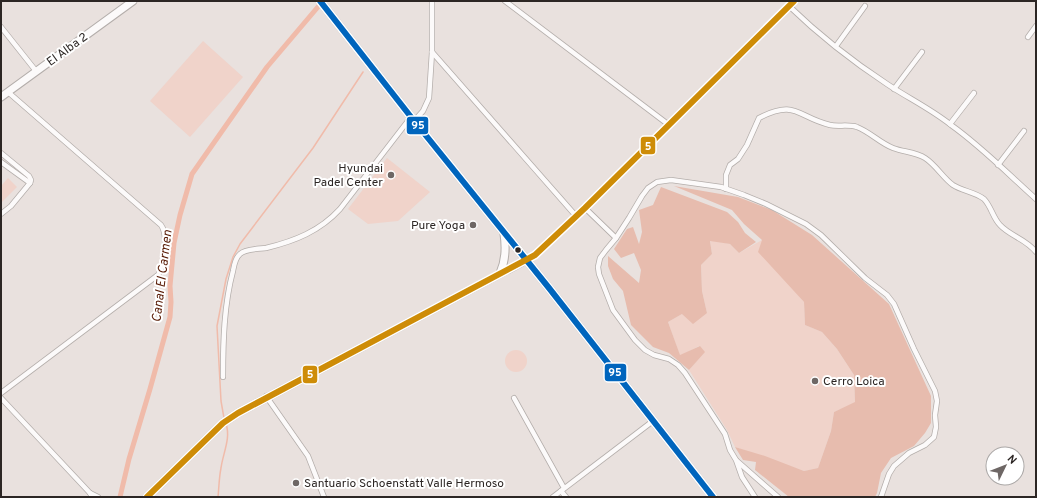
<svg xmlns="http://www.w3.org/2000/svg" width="1037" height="498" font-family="Overpass,sans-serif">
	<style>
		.green { fill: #f0d3ca }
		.forest { fill: #e7bcae }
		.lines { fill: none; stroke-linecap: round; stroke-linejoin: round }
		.stream { stroke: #f0bbaa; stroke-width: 1.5 }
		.canal { stroke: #f0bbaa; stroke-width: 5 }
		.street-casing { stroke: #b4aeab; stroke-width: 6 }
		.secondary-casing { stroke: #b4aeab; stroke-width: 9 }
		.street { stroke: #fcfafa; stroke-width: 4.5 }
		.secondary { stroke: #fcfafa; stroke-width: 7 }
		.bus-1-casing { stroke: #fff; stroke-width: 9 }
		.bus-2-casing { stroke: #fff; stroke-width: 9 }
		.bus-1 { stroke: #0065bd; stroke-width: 6 }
		.bus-2 { stroke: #ce8c07; stroke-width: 6 }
		.poi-dot { fill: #6e6765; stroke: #fff; stroke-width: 1.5 }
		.bus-dot { fill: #2c2624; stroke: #fff; stroke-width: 1.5 }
		.labels { text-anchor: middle; stroke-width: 4; stroke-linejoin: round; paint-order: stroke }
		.street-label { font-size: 12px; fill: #2c2624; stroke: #fff }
		.poi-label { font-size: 12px; fill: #2c2624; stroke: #fff; text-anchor: end }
		.water-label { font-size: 13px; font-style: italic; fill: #581a04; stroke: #fff }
		.line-badge { stroke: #fff; stroke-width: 1.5 }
		.badge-label { font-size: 11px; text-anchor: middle; font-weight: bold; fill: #fff }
	</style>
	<rect width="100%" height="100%" fill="#e9e1de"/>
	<g class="green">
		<polygon points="203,41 243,77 190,137 150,101"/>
		<polygon points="387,158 430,192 398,221 368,224 348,209"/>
		<polygon points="8,178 17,187 1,203 1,186"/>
		<polygon points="710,240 730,244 739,253 762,240 784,278 804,302 805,325 822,332 837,349 854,375 855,403 834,412 831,431 818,468 804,471 735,447 727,430 689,370 704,352 699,346 680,356 668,322 682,314 707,313 702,291 701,265 712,254"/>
		<circle cx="516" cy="361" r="11"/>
	</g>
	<g class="forest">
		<polygon points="674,186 738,197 772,210 812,235 889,304 931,396 931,423 925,433 914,446 891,458 881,473 877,493 875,497 789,497 755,470 756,462 743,460 735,447 765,456 804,471 818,468 831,431 834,412 855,402 854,375 837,349 822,332 805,325 804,302 758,252 762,240 744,224 732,210"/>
		<polygon points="661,187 727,212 738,222 745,233 756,242 739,253 730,244 710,241 712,254 701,265 702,291 707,313 693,324 682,314 668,322 680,355 700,346 705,352 689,370 669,353 653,347 631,325 623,291 613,279 608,266 608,256 639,283 641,270 634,253 621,258 614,249 627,229 633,227 639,244 642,232 639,210 653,205"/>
	</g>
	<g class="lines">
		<g class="stream">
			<polyline points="224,418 221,401 217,326 226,279 233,257 240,244 313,148 363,72"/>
			<path d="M 218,497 C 219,487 219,478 221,468 C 223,453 231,438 226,424"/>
		</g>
		<polyline class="canal" points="120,497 129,459 150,389 170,317 171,302 170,286 174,243 180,215 192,174 267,67 323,1"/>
		<g class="street-casing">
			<g id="street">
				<polyline points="505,1 669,125"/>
				<path d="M 789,6 C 819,35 852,61 887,84 C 908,98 931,109 951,125 C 982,147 1008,174 1036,199"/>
				<polyline points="1,27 36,71"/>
				<polyline points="1028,37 1036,26"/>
				<polyline points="836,46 865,6"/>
				<polyline points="432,52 576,216"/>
				<polyline points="894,89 922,52"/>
				<polyline points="414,121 423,111 429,98 432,52 432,1"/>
				<polyline points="950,124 974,93"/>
				<polyline points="1,153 29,176 31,180 30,183 11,206 1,214"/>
				<polyline points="1,162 30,183"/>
				<polyline points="998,165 1024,131"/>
				<path d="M 726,189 L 726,175 L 730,165 L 738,159 L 747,145 L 759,118 C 796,99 797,117 830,125 C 838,127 848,124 857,127 C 870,132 880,143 893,148 C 903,152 916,152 925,158 C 936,165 943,178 953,185 C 962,191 975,192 984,199 C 991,206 993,218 1000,225 C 1010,236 1026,239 1036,252"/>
				<polyline points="585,208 616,238"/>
				<polyline points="526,260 537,253 585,208 794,1"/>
				<path d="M 223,377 C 223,341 224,305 233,271 C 234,266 235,258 240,254 C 245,249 259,249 266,248 C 295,241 320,231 340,209 L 411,117"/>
				<path d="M 1,393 L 158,275 C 165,266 168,234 161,225 L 8,92"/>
				<polyline points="266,396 308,456 324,497"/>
				<polyline points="1,398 90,493 92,497"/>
				<polyline points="514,398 564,488"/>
				<polyline points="737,461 778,497"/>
				<polyline points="561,491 566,497"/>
				<polyline points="90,493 98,497"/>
				<polyline points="553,497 653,421"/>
				<polyline points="755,497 742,477 736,460 730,450 725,434 685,373 678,365 669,359 654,355 645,350 635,340 613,310 599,274 598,267 600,258 606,250 616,238 629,218 642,196 648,188 657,182 671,180 721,187 744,195 766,204 806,224 821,235 865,278 887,295 894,304 914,349 935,391 937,401 935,415 936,427 934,437 925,445 909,453 894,466 889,474 881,497"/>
			</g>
		</g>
		<g class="secondary-casing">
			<g id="secondary">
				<polyline points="320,1 411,117 549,288 713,497"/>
				<polyline points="1,97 133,1"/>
				<path d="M 500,273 C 505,262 506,247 504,234"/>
				<polyline points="147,497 223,423 238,413 526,260"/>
			</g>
		</g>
		<use href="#street" class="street"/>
		<use href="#secondary" class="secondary"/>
		<g class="bus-1-casing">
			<polyline id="bus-1" points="320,1 411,117 549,288 713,497"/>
		</g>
		<g class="bus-2-casing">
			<polyline id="bus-2" points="147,497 223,423 238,413 535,255 585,208 794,1"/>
		</g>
		<use href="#bus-1" class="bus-1"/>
		<use href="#bus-2" class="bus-2"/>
	</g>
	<g class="poi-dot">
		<circle cx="391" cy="175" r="4"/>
		<circle cx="473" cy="225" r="4"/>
		<circle cx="815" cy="381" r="4"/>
		<circle cx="296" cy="483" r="4"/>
	</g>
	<circle class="bus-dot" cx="518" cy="250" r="3.5"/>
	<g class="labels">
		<g class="street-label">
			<text transform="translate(67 49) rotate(-36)" y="4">El Alba 2</text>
		</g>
		<g class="poi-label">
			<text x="383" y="172">Hyundai<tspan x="383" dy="14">Padel Center</tspan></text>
			<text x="465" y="229">Pure Yoga</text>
			<text x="823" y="385" text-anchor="start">Cerro Loica</text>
			<text x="304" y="487" text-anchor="start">Santuario Schoenstatt Valle Hermoso</text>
		</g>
		<g class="water-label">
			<text transform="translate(161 276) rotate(-83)" y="5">Canal El Carmen</text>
		</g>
	</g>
	<g class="line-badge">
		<rect x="406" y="116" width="23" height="19" rx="4" fill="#0065bd"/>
		<rect x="640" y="136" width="16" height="19" rx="4" fill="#ce8c07"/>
		<rect x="604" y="363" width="23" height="19" rx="4" fill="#0065bd"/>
		<rect x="302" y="365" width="16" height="19" rx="4" fill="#ce8c07"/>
	</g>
	<g class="badge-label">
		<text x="418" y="129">95</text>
		<text x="648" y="150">5</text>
		<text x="615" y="376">95</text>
		<text x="310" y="378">5</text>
	</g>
	<rect width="1037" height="498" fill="none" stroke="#2c2624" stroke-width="4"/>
	<g transform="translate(1005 466) rotate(47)"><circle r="19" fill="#ffffff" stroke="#aba8a7"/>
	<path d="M0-3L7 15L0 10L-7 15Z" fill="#6e6765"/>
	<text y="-6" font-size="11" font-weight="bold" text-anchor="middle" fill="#2c2624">N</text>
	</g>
</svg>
